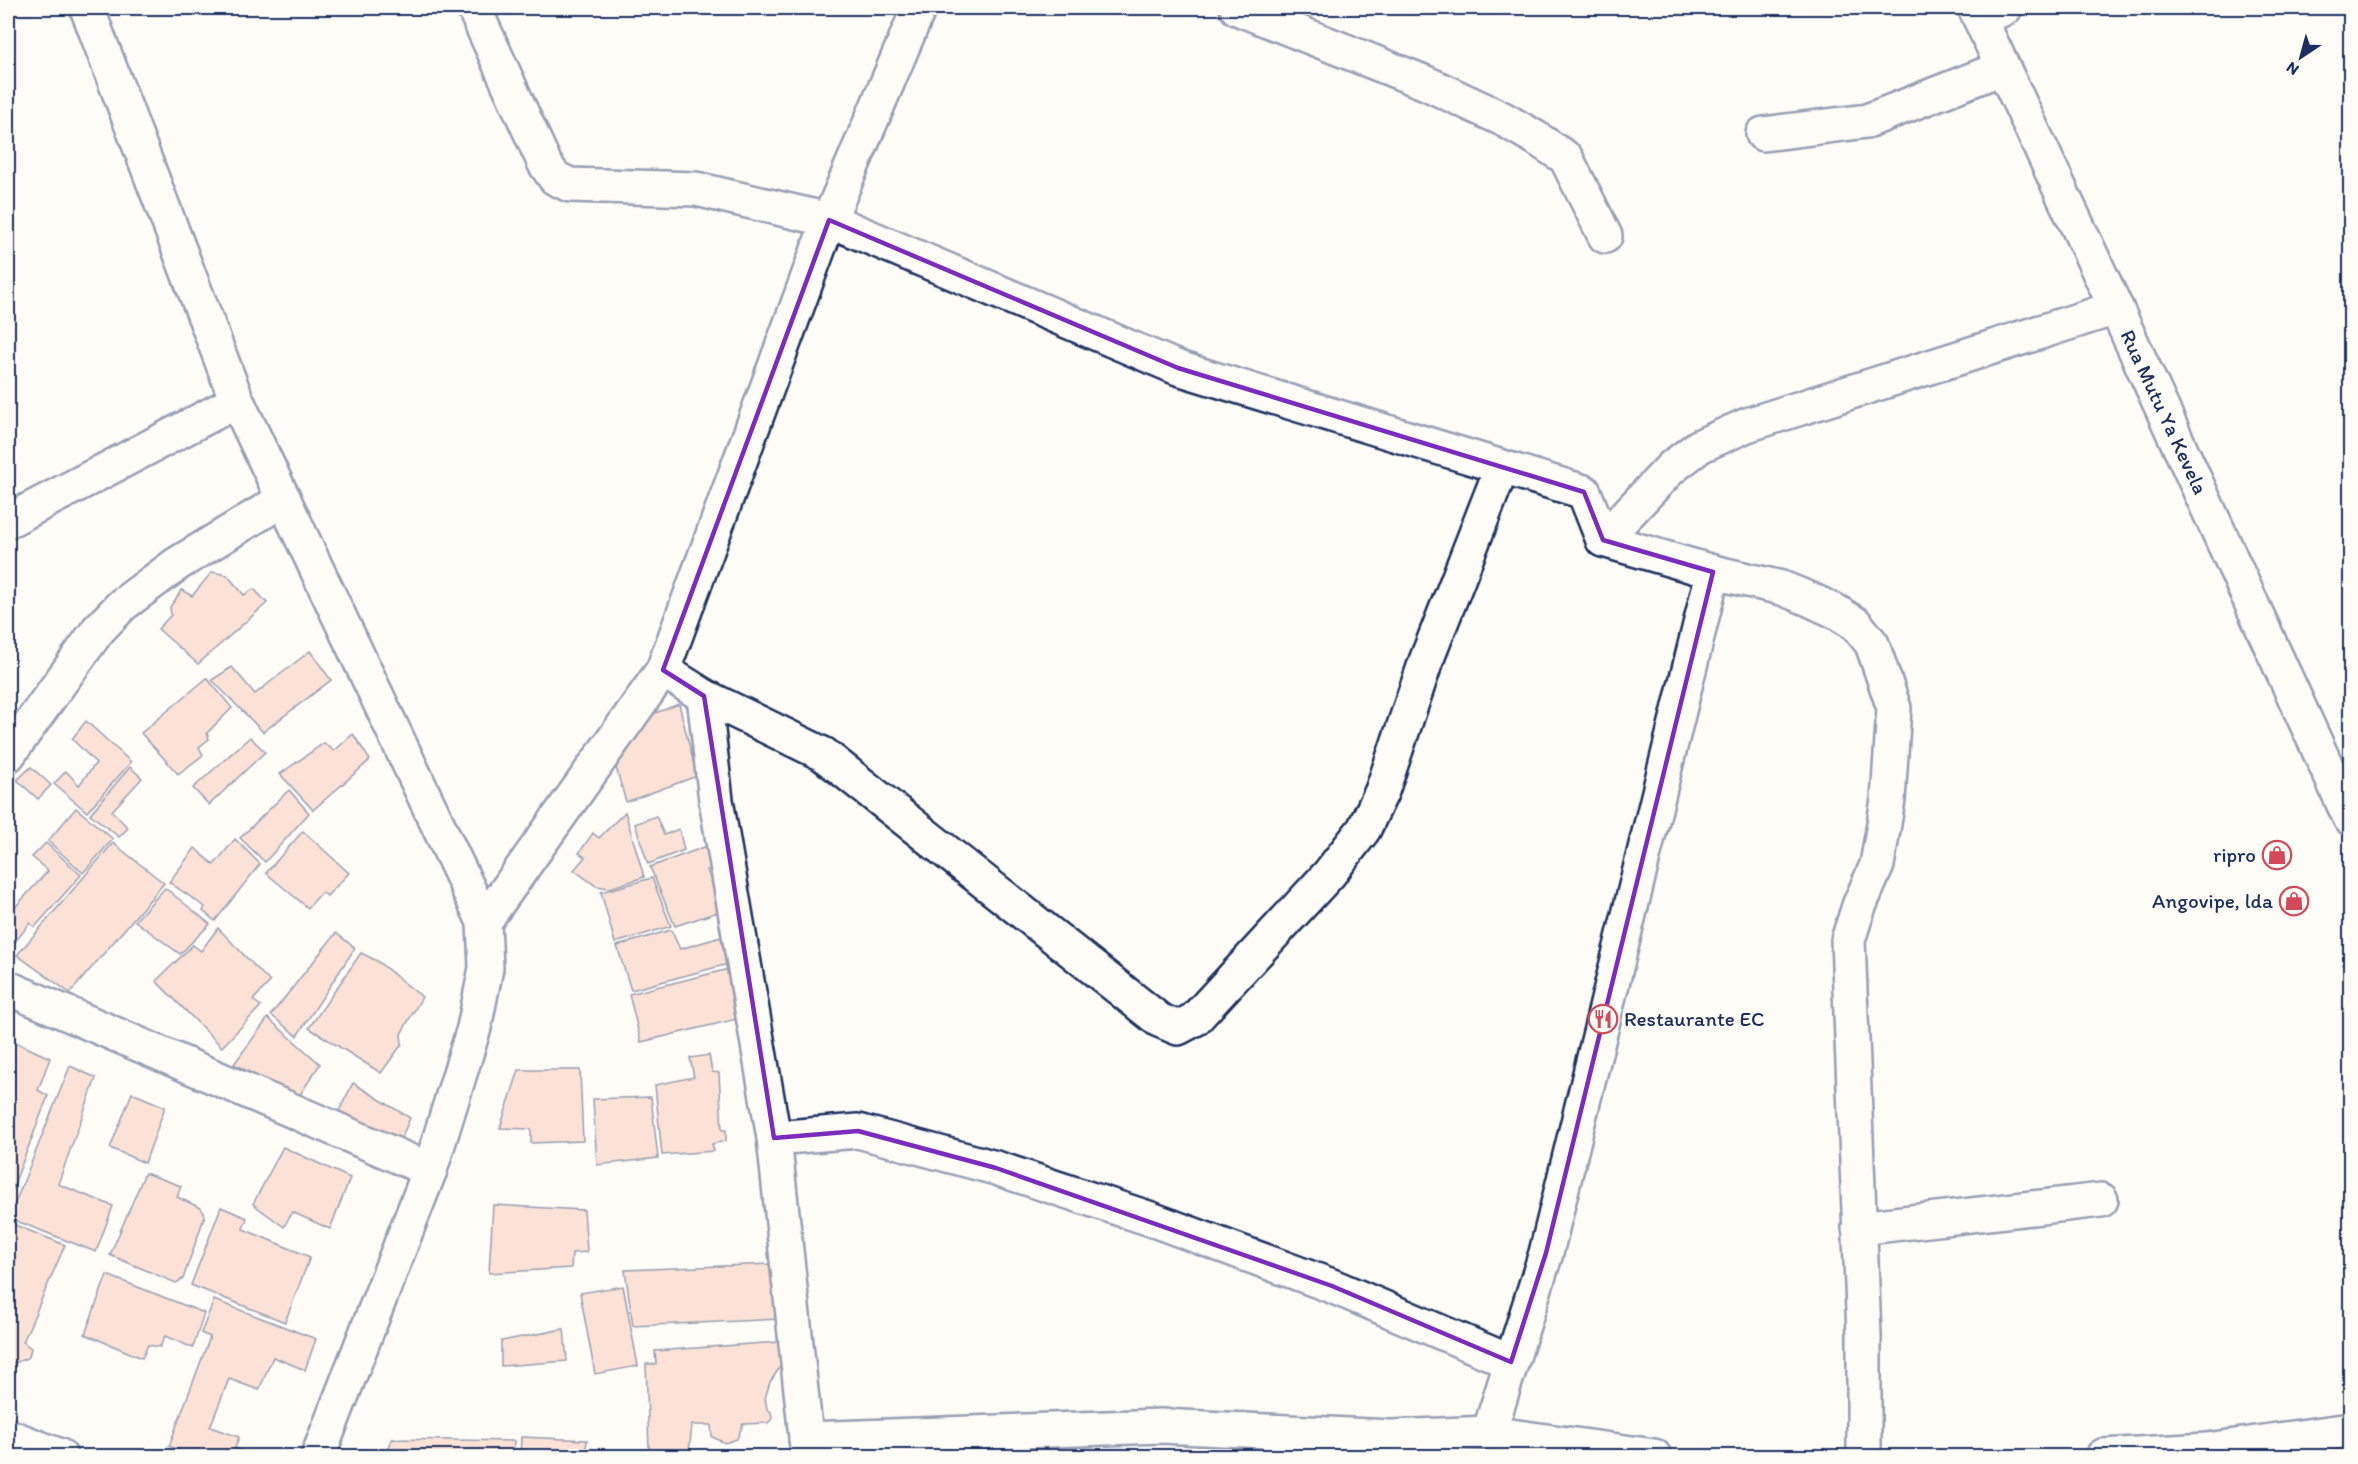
<svg xmlns="http://www.w3.org/2000/svg" width="2358" height="1464" font-family="Itim,sans-serif">
	<style>
		.building { fill: #fac3ad; stroke: #1b2f5e; stroke-width: 1.5 }
		.lines { fill: none; stroke-linecap: round; stroke-linejoin: round }
		.minor-casing { stroke: #1b2f5e; stroke-width: 38 }
		.major-casing { stroke: #1b2f5e; stroke-width: 38 }
		.minor { stroke: #fdfcf7; stroke-width: 33 }
		.major { stroke: #fdfcf7; stroke-width: 33 }
		.marked { fill: none; stroke: #7b2cbf; stroke-width: 4.5; stroke-linejoin: round }
		.labels { text-anchor: middle; stroke-width: 6; stroke-linejoin: round; paint-order: stroke }
		.street-label { font-size: 21px; fill: #1b2f5e; stroke: #fdfcf7 }
		.poi-label { font-size: 21px; fill: #1b2f5e; stroke: #fdfcf7; text-anchor: end }
	</style>
	<rect width="100%" height="100%" fill="#fdfcf7"/>
	<filter id="ink" filterUnits="userSpaceOnUse"><feTurbulence type="fractalNoise" baseFrequency=".0167" numOctaves="2"/><feDisplacementMap in="SourceGraphic" scale="12" xChannelSelector="R" yChannelSelector="G"/><feConvolveMatrix kernelMatrix="1 2 1 2 8 2 1 2 1" color-interpolation-filters="sRGB"/></filter>
	<g filter="url(#ink)">
		<g class="building">
			<polygon points="212,572 227,575 244,595 254,589 267,603 198,664 158,629 171,615 170,607 182,590 192,596"/>
			<polygon points="310,651 331,680 263,732 212,680 232,667 255,694"/>
			<polygon points="207,678 232,708 207,733 209,739 199,747 203,755 178,774 141,733"/>
			<polygon points="679,704 697,776 626,802 615,764 650,715"/>
			<polygon points="86,721 131,762 87,812 54,784 66,771 79,785 96,763 72,739"/>
			<polygon points="353,734 370,760 313,810 280,774 324,743 334,751"/>
			<polygon points="250,737 265,752 209,805 193,788"/>
			<polygon points="31,767 51,785 38,799 17,780"/>
			<polygon points="130,767 142,778 112,811 128,828 119,837 90,814"/>
			<polygon points="289,790 309,813 265,862 240,838"/>
			<polygon points="76,808 113,839 83,873 48,841"/>
			<polygon points="625,812 644,877 610,888 596,886 574,870 585,857 579,853 593,833 599,838"/>
			<polygon points="656,816 664,835 679,829 684,850 648,864 635,824"/>
			<polygon points="303,831 349,873 327,896 322,892 308,908 266,873"/>
			<polygon points="235,839 260,864 215,921 203,911 205,907 169,882 195,848 214,865"/>
			<polygon points="46,843 81,875 35,927 30,923 15,942 8,934 8,915 48,871 32,857"/>
			<polygon points="113,843 164,883 70,993 17,955"/>
			<polygon points="710,845 715,868 707,870 721,911 675,926 650,867"/>
			<polygon points="652,878 671,926 615,943 601,892"/>
			<polygon points="165,888 210,924 180,954 135,921"/>
			<polygon points="218,928 270,982 253,1000 261,1006 222,1047 156,981 193,945 201,951"/>
			<polygon points="671,930 680,949 721,937 728,964 631,990 617,946"/>
			<polygon points="336,933 355,948 297,1036 271,1015"/>
			<polygon points="361,953 377,961 422,997 401,1034 402,1044 381,1073 309,1028"/>
			<polygon points="729,969 741,1018 641,1042 629,994"/>
			<polygon points="268,1018 320,1064 298,1098 234,1064"/>
			<polygon points="8,1039 50,1058 38,1090 48,1096 8,1200"/>
			<polygon points="709,1055 712,1072 719,1073 722,1130 726,1130 726,1141 712,1144 714,1151 662,1155 655,1085 694,1077 690,1058"/>
			<polygon points="70,1066 96,1078 58,1184 113,1206 96,1252 9,1218"/>
			<polygon points="519,1070 580,1070 583,1141 531,1143 531,1129 500,1128"/>
			<polygon points="353,1083 410,1118 401,1139 339,1111"/>
			<polygon points="132,1093 165,1107 145,1163 110,1148"/>
			<polygon points="651,1097 658,1158 597,1165 593,1099"/>
			<polygon points="283,1147 350,1178 330,1229 292,1212 284,1227 253,1204"/>
			<polygon points="145,1173 181,1186 177,1197 201,1208 205,1215 183,1279 176,1283 110,1255"/>
			<polygon points="493,1205 584,1210 587,1252 572,1253 571,1268 489,1273"/>
			<polygon points="221,1207 247,1218 243,1229 310,1257 285,1322 191,1285"/>
			<polygon points="10,1223 65,1245 23,1342 31,1348 29,1357 15,1363 8,1363 8,1229"/>
			<polygon points="773,1264 779,1319 633,1326 625,1270"/>
			<polygon points="107,1275 204,1313 193,1348 165,1336 160,1347 148,1345 142,1358 85,1334"/>
			<polygon points="623,1286 638,1366 595,1374 580,1293"/>
			<polygon points="214,1300 316,1339 305,1370 273,1357 259,1390 229,1379 210,1427 239,1437 235,1448 249,1454 248,1456 194,1456 169,1446 210,1337 201,1333"/>
			<polygon points="564,1329 567,1361 501,1366 501,1341"/>
			<polygon points="779,1342 782,1364 770,1382 765,1398 767,1409 771,1412 772,1419 768,1423 743,1424 737,1439 725,1443 712,1437 711,1425 692,1425 689,1452 649,1449 646,1364 656,1364 655,1351"/>
			<polygon points="521,1437 587,1440 585,1456 520,1456"/>
			<polygon points="392,1439 514,1441 514,1456 386,1456"/>
		</g>
		<g class="lines">
			<g class="minor-casing">
				<g id="minor">
					<polyline points="87,8 237,401 484,922"/>
					<polyline points="474,8 545,164 555,178 570,185 696,189 829,220 1178,368 1584,492 1603,540 1713,572 1782,588 1809,599 1835,611 1856,624 1872,644 1894,708 1888,800 1877,865 1859,906 1848,940 1864,1335 1864,1456"/>
					<polyline points="1237,8 1426,83 1503,119 1536,138 1566,158 1605,236"/>
					<polyline points="1981,19 2005,8"/>
					<polyline points="1763,134 1867,121 2002,68"/>
					<polyline points="8,521 237,401"/>
					<polyline points="1603,540 1671,468 1700,446 1747,425 2116,308"/>
					<polyline points="663,670 704,696 823,754 1159,1020 1178,1028 1195,1019 1329,874 1364,829 1382,791 1426,661 1502,467"/>
					<polyline points="704,696 716,800 774,1138 808,1456"/>
					<polyline points="8,755 98,630 122,605 177,564 284,499"/>
					<polyline points="8,988 430,1170"/>
					<polyline points="774,1138 858,1131 996,1168 1151,1219 1332,1286 1511,1362"/>
					<polyline points="1859,1228 2101,1200"/>
					<polyline points="1489,1433 1546,1253 1713,572"/>
					<polyline points="8,1436 60,1456"/>
					<polyline points="806,1439 1161,1426 1391,1437 1489,1433 1654,1456"/>
					<polyline points="318,1456 430,1170 474,1028 486,968 484,922 663,670 829,220 919,8"/>
					<polyline points="2103,1456 2207,1450 2350,1430"/>
				</g>
			</g>
			<g class="major-casing">
				<polyline id="major" points="1975,8 2116,308 2350,818"/>
			</g>
			<use href="#minor" class="minor"/>
			<use href="#major" class="major"/>
		</g>
	</g>
	<path d="M0 0H2358V1464H0ZM 829,220 L 1178,368 L 1584,492 L 1603,540 L 1713,572 L 1546,1253 L 1511,1362 L 1332,1286 L 996,1168 L 858,1131 L 774,1138 L 704,696 L 663,670 Z" fill="#fdfcf7" fill-opacity=".55" fill-rule="evenodd"/>
	<path class="marked" d="M 829,220 L 1178,368 L 1584,492 L 1603,540 L 1713,572 L 1546,1253 L 1511,1362 L 1332,1286 L 996,1168 L 858,1131 L 774,1138 L 704,696 L 663,670 Z"/>
	<defs>
		<g id="shop-ring" transform="scale(1.5)"><circle r="9.5" fill="#fdfcf7" stroke="#d1495b" stroke-width="1.5"/><path d="M-5-2.5h2.3a2.7 3.5 0 0 1 5.4 0H5L5.5 6h-11ZM-1.5-2.5h3a1.5 2.3 0 0 0-3 0Z" fill="#d1495b"/></g>
		<g id="restaurant-ring" transform="scale(1.5)"><circle r="9.5" fill="#fdfcf7" stroke="#d1495b" stroke-width="1.5"/><path d="M-5-6h1v4h1v-4h1v4h1v-4h1v5L-1.5 .5V6h-2V.5L-5-1ZM5-6V6H3V1.5H1.5Q1.5-4 5-6Z" fill="#d1495b"/></g>
	</defs>
	<g fill-rule="evenodd">
		<use href="#shop-ring" x="2277" y="855"/>
		<use href="#shop-ring" x="2294" y="901"/>
		<use href="#restaurant-ring" x="1603" y="1019"/>
	</g>
	<g class="labels">
		<g class="street-label">
			<text transform="translate(2164 412) rotate(65)" y="7">Rua Mutu Ya Kevela</text>
		</g>
		<g class="poi-label">
			<text x="2256" y="862">ripro</text>
			<text x="2273" y="908">Angovipe, lda</text>
			<text x="1624" y="1026" text-anchor="start">Restaurante EC</text>
		</g>
	</g>
	<rect width="2358" height="1464" fill="none" stroke="#fdfcf7" stroke-width="30"/>
	<rect x="15" y="15" width="2328" height="1434" fill="none" stroke="#1b2f5e" stroke-width="2" filter="url(#ink)"/>
	<g transform="translate(2301 57) rotate(216)" stroke="#fdfcf7" stroke-width="4.5" paint-order="stroke">
	<path d="M0-4.5L10 22L0 15L-10 22Z" fill="#1b2f5e"/>
	<text y="-9" font-size="16" font-weight="bold" text-anchor="middle" fill="#1b2f5e">N</text>
	</g>
</svg>
